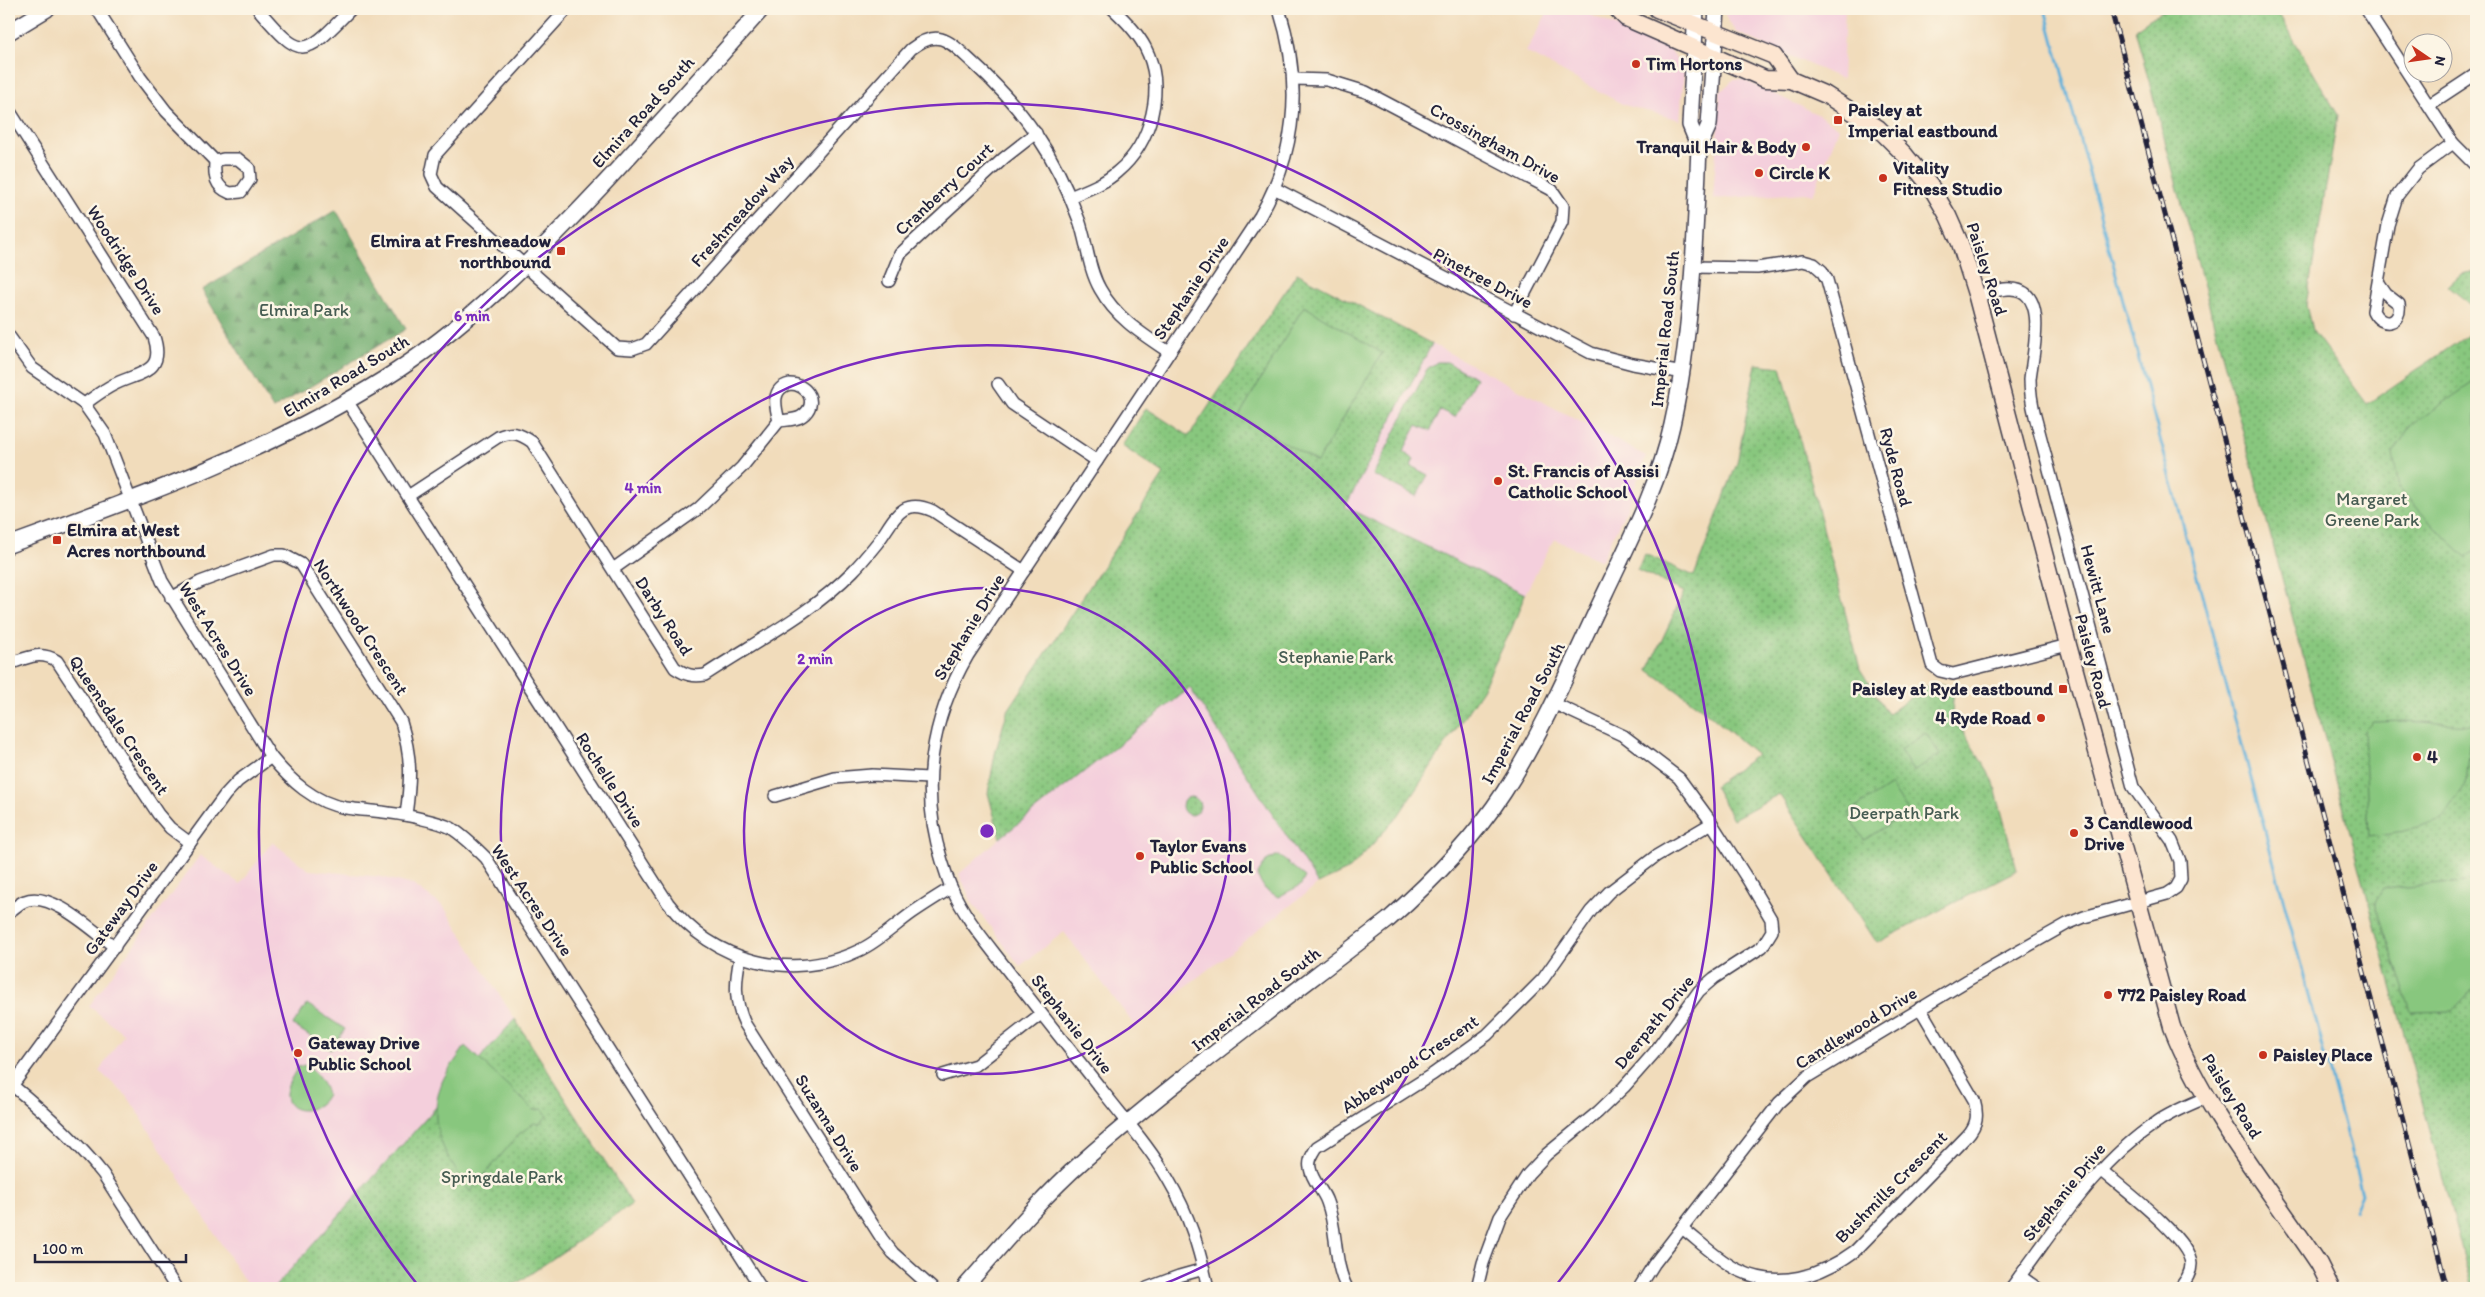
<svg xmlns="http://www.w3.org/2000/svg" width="2485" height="1297" font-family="Itim,sans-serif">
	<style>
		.built { fill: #f4cfdc }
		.forest { fill: url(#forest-firs); stroke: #486754 }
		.park { fill: url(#park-dots); stroke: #55745c }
		.garden { fill: #88c77e; stroke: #55745c }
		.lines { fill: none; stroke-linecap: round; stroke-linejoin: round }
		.stream { stroke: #5fb0da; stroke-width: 3 }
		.minor-casing { stroke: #413e4e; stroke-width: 14 }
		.tertiary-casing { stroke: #413e4e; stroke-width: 18 }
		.secondary-casing { stroke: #413e4e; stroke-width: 19 }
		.minor { stroke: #fff; stroke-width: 11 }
		.tertiary { stroke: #fff; stroke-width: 15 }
		.secondary { stroke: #fce5d0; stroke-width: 16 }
		.rail-casing { stroke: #22223b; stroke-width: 5 }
		.rail { stroke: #fcf5e5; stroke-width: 3; stroke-dasharray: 9; stroke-linecap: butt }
		.ring { fill: none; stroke: #7b2cbf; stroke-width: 2.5 }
		.poi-dot { fill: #c8321e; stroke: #fcf5e5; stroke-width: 2 }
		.labels { text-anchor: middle; stroke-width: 5; stroke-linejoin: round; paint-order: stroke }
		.poi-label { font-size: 18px; font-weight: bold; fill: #22223b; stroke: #fcf5e5; text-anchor: start }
		.street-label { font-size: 18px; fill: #22223b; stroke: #fcf5e5 }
		.park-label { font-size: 18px; fill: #465c52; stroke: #fcf5e5 }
		.centre { fill: #7b2cbf; stroke: #fcf5e5; stroke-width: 2.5 }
		.ring-label { font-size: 15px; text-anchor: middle; font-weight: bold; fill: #7b2cbf; stroke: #fcf5e5; stroke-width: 5; stroke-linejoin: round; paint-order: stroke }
	</style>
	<defs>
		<pattern id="forest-firs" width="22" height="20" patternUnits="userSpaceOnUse" patternTransform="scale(1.25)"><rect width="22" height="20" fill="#6eac6d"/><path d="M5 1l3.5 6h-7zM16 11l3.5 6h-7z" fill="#5a8c5b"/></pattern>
		<pattern id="park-dots" width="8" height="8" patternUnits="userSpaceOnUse" patternTransform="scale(1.25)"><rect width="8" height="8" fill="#88c77e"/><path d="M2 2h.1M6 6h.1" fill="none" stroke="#6fa168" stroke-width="1.8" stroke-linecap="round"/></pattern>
	</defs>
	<rect width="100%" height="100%" fill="#fcf5e5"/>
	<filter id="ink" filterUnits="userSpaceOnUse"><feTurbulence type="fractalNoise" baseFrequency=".02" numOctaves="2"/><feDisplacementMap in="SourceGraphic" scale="10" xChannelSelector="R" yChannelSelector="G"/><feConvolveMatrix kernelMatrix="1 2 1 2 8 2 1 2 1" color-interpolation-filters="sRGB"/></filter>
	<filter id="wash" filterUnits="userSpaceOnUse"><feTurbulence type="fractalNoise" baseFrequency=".0096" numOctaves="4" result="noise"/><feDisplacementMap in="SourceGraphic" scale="20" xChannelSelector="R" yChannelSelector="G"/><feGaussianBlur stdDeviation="1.12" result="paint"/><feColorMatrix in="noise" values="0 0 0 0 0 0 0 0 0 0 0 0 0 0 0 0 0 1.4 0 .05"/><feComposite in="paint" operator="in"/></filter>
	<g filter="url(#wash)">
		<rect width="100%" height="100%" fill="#f1dcbb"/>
		<g class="built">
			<polygon points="1549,9 1577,9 1669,49 1684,69 1680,120 1624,105 1526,52"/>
			<polygon points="1723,9 1845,9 1842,79 1736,32 1728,22"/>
			<polygon points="1742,79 1817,114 1839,128 1813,195 1805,193 1713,199 1720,92 1733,80"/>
			<polygon points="1432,344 1646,456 1628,506 1601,561 1554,539 1525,594 1345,507"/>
			<polygon points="1190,688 1318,884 1135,1026 1064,932 1020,966 973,904 959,874 1000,838"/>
			<polygon points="272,842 309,870 381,877 413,885 444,907 515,1019 274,1288 249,1288 128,1097 99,1071 124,1034 89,1006 200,855 240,884"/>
		</g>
		<polygon class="forest" points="336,210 406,329 273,409 202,290"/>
		<g class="park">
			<polygon points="2164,9 2276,9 2338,115 2306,305 2312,330 2367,404 2468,335 2475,308 2448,286 2461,274 2476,271 2476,1288 2472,1288 2135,29"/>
			<polygon points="1297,273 1432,344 1345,507 1525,594 1512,628 1482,690 1398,816 1350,869 1318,884 1190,688 1000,838 988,793 995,754 1007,712 1164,474 1122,446 1146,408 1189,436"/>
			<polygon points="1437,362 1447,362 1476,378 1455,417 1440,410 1430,431 1417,425 1403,452 1414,459 1411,466 1428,475 1416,496 1373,475 1427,369"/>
			<polygon points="1756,364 1781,367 1860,669 1888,714 1933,682 1954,687 1952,714 1993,780 2017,870 1877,943 1779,794 1733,819 1714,786 1757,755 1704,710 1648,670 1684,592 1637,570 1645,554 1694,576 1737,463"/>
			<circle cx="1191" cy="806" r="9"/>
			<polygon points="515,1019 632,1204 510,1288 274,1288"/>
		</g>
		<g class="garden">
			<polygon points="1304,306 1382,353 1317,462 1239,416"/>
			<polygon points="2472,383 2476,389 2476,550 2466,557 2437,530 2399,488 2393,454 2410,426"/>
			<polygon points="2404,721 2472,725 2466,784 2442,819 2405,831 2369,836 2364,731 2373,722"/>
			<polygon points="1926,733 1940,755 1913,771 1900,750"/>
			<polygon points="1891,785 1908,812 1864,840 1848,813"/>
			<polygon points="1278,855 1305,877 1301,885 1278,897 1265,889 1257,876 1266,861"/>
			<polygon points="2476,881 2476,986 2452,1011 2411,1012 2375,902 2383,889"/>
			<polygon points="307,1004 345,1029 331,1050 293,1025"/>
			<path d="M 465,1046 L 534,1110 L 543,1109 L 547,1116 L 539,1124 L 534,1123 L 519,1134 L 470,1192 C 446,1155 425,1128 442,1082 C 447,1070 458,1058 465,1046 Z"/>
			<path d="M 304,1065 C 314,1069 324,1083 327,1094 C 319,1114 287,1116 286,1096 C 285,1087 294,1074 298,1067 Z"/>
		</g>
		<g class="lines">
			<polyline class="stream" points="2045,9 2362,1193 2355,1211"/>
		</g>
	</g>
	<g filter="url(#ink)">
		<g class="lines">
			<g class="minor-casing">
				<g id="minor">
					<polyline points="97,9 140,77 166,111 215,161"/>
					<path d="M 258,9 C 303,62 304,57 351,9"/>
					<path d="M 567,9 L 435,155 L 431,174 L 437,187 L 617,348 L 632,349 L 646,344 L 911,49 C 939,27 950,42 972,62 C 1023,108 1055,154 1079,220 C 1087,242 1088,268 1100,289 C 1116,318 1142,334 1169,352"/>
					<polyline points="2366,9 2453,143 2476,166"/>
					<polyline points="1294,79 1327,80 1366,92 1552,190 1563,206 1562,222 1514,314"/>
					<polyline points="2429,105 2476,74"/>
					<path d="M 9,110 L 154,337 C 166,374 138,372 113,385 C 103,390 93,398 84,404"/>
					<path d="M 223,159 L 238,159 L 249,168 L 250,179 L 241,192 L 230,193 C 215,187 214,176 215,161 Z"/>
					<polyline points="1276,189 1591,353 1633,364 1683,373"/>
					<path d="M 1070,197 C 1086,190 1104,184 1117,172 C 1152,144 1166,87 1145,47 C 1137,32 1125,20 1113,9"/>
					<polyline points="1692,267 1757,268 1803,261 1814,264 1822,271 1827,280 1932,665 1940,671 1953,674 2068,645"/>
					<polyline points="889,281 900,254 1004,158 1036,133"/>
					<path d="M 2379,284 L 2386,294 L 2399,304 C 2402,324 2382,329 2373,311 L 2388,225 L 2397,196 L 2418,169 L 2453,143"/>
					<path d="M 9,336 L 32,368 L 84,404 L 105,434 L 162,581 L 271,757 C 290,780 314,803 346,808 C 368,811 392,812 414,817 C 426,820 440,822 451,828 C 464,836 475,847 486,858 L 761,1288"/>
					<polyline points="998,384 1012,404 1097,461"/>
					<path d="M 347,401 L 668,903 C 713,962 792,983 860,950 C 879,941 895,925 912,913 C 925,904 938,896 951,888"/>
					<path d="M 408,496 L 498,437 C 512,431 519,433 532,442 L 675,668 C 686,675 693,677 705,675 C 755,642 811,614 853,571 C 862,562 870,552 878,542 C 894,521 900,496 933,511 L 1024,571"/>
					<path d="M 613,569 L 698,509 L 742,467 L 779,421 C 786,420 797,420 802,416 C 819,404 808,384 790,384 C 771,388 775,406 779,421"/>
					<path d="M 171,598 L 200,582 L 274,555 L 284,555 L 301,564 L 401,722 C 412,758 411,778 406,815"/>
					<path d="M 9,664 C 26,658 40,650 57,661 L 158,814 L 170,828 L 190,843"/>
					<polyline points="775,796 835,778 872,775 929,778"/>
					<path d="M 9,912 C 14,909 19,903 25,901 C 51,890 94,932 115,947"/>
					<path d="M 740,958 C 735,982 734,1001 745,1024 L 882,1239 L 893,1253 L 932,1288"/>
					<polyline points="943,1075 976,1065 1041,1014"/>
					<path d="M 13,1086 C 46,1113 76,1140 103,1174 L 176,1288"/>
					<polyline points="9,1090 225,795 238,781 271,757"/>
					<path d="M 2101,1170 C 2121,1187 2190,1239 2191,1264 C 2191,1274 2185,1281 2180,1288"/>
					<path d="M 1682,1228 C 1700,1242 1718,1260 1738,1270 C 1779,1290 1821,1276 1855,1251 L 1967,1136 C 1978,1124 1978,1114 1974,1100 L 1920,1008"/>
					<polyline points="2020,1276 2037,1288"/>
					<polyline points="1147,1288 1179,1276 1204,1269"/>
					<path d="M 1208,1288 C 1199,1248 1190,1216 1168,1179 C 1151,1149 1127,1122 1105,1094 C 1072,1052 1038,1010 1005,967 C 986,942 965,918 952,889 C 948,881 945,870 942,861 C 919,790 931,719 968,655 L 1260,216 C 1298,150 1302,81 1279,9"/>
					<path d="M 1347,1288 C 1333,1262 1338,1230 1327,1202 C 1323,1190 1312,1181 1310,1168 C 1308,1160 1313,1154 1317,1147 L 1433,1074 L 1487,1035 L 1543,979 L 1591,911 L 1609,892 L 1656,856 L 1712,823"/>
					<polyline points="1477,1288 1483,1263 1500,1217 1528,1174 1547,1154 1598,1112 1624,1087 1654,1053 1699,991 1714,978 1762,947 1772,931 1771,919 1748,880 1709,819 1679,778 1624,736 1553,703"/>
					<path d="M 1639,1288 L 1654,1264 L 1779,1103 L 1807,1077 L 1968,980 L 2067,924 L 2084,917 L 2167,894 L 2176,888 L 2181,879 L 2180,861 L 2172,841 L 2133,787 L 2035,416 C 2032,404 2030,392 2030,379 C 2032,356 2050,290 2011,289 C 1999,288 1988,293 1977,297"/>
					<path d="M 2011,1288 C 2055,1230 2095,1163 2157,1122 C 2171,1112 2189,1105 2205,1098"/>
				</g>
			</g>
			<g class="tertiary-casing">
				<g id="tertiary">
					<polyline points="1696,9 1690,125 1699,147"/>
					<polyline points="9,32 47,9"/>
					<path d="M 9,545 C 138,498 267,452 384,379 C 467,327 534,258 600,188 C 655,129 708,69 762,9"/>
					<path d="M 964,1288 C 1002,1245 1040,1199 1083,1161 C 1180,1076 1286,999 1388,920 C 1431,882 1473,840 1504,792 C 1544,730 1573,660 1605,593 C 1631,538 1659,484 1672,425 C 1692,335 1695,239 1699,147 L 1709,125 L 1717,9"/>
				</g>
			</g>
			<g class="secondary-casing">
				<g id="secondary">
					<path d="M 1617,9 L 1626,18 L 1765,79 L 1791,80 L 1826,95 L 1878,128 L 1905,155 L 1931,187 L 1948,216 L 1960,243 L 1977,297 L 2068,645 L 2172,1027 C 2206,1114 2268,1187 2319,1264 L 2331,1288"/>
					<polyline points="1657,9 1774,56 1791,80"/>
				</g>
			</g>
			<use href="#minor" class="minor"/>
			<use href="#tertiary" class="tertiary"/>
			<use href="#secondary" class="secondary"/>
			<g class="rail-casing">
				<polyline id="rail" points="2111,9 2447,1288"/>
			</g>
			<use href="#rail" class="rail"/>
		</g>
	</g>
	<g class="ring">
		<circle cx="987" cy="831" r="243"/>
		<path d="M821 1288A486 486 0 1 1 1153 1288"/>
		<path d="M417 1284A728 728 0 1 1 1557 1284"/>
	</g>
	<g class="poi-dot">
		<circle cx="1636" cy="64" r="5"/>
		<rect x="1833" y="115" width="10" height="10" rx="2.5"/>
		<circle cx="1806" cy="147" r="5"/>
		<circle cx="1759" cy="173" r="5"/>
		<circle cx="1883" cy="178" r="5"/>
		<rect x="556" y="246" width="10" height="10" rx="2.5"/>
		<circle cx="1498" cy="481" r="5"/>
		<rect x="52" y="535" width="10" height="10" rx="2.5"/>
		<rect x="2058" y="684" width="10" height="10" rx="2.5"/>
		<circle cx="2041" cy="718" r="5"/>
		<circle cx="2417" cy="757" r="5"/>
		<circle cx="2074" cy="833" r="5"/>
		<circle cx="1140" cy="856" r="5"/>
		<circle cx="2108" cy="995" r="5"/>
		<circle cx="298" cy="1053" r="5"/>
		<circle cx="2263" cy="1055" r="5"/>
	</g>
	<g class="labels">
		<g class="poi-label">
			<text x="1646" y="70">Tim Hortons</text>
			<text x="1848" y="116">Paisley at<tspan x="1848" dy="21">Imperial eastbound</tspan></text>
			<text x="1796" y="153" text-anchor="end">Tranquil Hair &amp; Body</text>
			<text x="1893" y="174">Vitality<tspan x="1893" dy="21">Fitness Studio</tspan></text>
			<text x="1769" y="179">Circle K</text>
			<text x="551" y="247" text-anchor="end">Elmira at Freshmeadow<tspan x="551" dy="21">northbound</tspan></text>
			<text x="1508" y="477">St. Francis of Assisi<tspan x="1508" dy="21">Catholic School</tspan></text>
			<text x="67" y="536">Elmira at West<tspan x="67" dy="21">Acres northbound</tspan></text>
			<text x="2053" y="695" text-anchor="end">Paisley at Ryde eastbound</text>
			<text x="2031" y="724" text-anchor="end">4 Ryde Road</text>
			<text x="2427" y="763">4</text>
			<text x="2084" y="829">3 Candlewood<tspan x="2084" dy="21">Drive</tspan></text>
			<text x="1150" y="852">Taylor Evans<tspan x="1150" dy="21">Public School</tspan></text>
			<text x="2118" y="1001">772 Paisley Road</text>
			<text x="308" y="1049">Gateway Drive<tspan x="308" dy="21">Public School</tspan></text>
			<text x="2273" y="1061">Paisley Place</text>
		</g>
		<g class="street-label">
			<text transform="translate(643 112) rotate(-48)" y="6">Elmira Road South</text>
			<text transform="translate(1495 143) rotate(29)" y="6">Crossingham Drive</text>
			<text transform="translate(944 189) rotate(-43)" y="6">Cranberry Court</text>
			<text transform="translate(742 211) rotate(-48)" y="6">Freshmeadow Way</text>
			<text transform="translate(126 260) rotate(57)" y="6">Woodridge Drive</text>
			<text transform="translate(1987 269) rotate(72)" y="6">Paisley Road</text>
			<text transform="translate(1483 278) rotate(28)" y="6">Pinetree Drive</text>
			<text transform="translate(1191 288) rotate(-56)" y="6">Stephanie Drive</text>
			<text transform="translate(1665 329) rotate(-84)" y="6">Imperial Road South</text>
			<text transform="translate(346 376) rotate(-31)" y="6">Elmira Road South</text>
			<text transform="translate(1896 467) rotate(75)" y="6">Ryde Road</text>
			<text transform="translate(2098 589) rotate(75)" y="6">Hewitt Lane</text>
			<text transform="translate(664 616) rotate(57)" y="6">Darby Road</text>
			<text transform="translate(361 627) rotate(57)" y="6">Northwood Crescent</text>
			<text transform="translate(969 627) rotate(-59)" y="6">Stephanie Drive</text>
			<text transform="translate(218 639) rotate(58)" y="6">West Acres Drive</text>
			<text transform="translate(2093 661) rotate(75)" y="6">Paisley Road</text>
			<text transform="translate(1523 713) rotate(-62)" y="6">Imperial Road South</text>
			<text transform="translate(119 725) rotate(56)" y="6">Queensdale Crescent</text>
			<text transform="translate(610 780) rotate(57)" y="6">Rochelle Drive</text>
			<text transform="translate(532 900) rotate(56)" y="6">West Acres Drive</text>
			<text transform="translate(121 908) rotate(-54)" y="6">Gateway Drive</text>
			<text transform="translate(1256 999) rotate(-38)" y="6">Imperial Road South</text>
			<text transform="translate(1654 1022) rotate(-51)" y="6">Deerpath Drive</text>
			<text transform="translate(1072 1024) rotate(52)" y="6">Stephanie Drive</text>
			<text transform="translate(1856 1028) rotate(-32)" y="6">Candlewood Drive</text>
			<text transform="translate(1410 1064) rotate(-34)" y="6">Abbeywood Crescent</text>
			<text transform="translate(2232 1096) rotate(58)" y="6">Paisley Road</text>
			<text transform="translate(829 1123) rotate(58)" y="6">Suzanna Drive</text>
			<text transform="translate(1891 1187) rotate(-45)" y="6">Bushmills Crescent</text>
			<text transform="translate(2064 1192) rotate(-51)" y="6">Stephanie Drive</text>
		</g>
		<g class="park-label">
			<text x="304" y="316">Elmira Park</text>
			<text x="2372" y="505">Margaret<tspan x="2372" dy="21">Greene Park</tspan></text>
			<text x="1336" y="663">Stephanie Park</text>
			<text x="1904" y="819">Deerpath Park</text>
			<text x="502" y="1183">Springdale Park</text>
		</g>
	</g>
	<circle cx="987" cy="831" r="8" class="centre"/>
	<g class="ring-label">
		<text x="472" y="321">6 min</text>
		<text x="643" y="493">4 min</text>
		<text x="815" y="664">2 min</text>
	</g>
	<rect width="2485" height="1297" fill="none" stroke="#fcf5e5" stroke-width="30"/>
	<g transform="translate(2428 58) rotate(103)"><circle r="24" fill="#fcf5e5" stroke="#a5a1a1"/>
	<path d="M0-4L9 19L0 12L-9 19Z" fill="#c8321e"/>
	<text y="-8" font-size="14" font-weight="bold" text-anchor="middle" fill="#22223b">N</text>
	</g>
	<path d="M35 1254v8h151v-8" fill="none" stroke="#22223b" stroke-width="2.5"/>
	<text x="42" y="1254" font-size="15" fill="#22223b" stroke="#fcf5e5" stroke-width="4" paint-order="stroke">100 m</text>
</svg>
